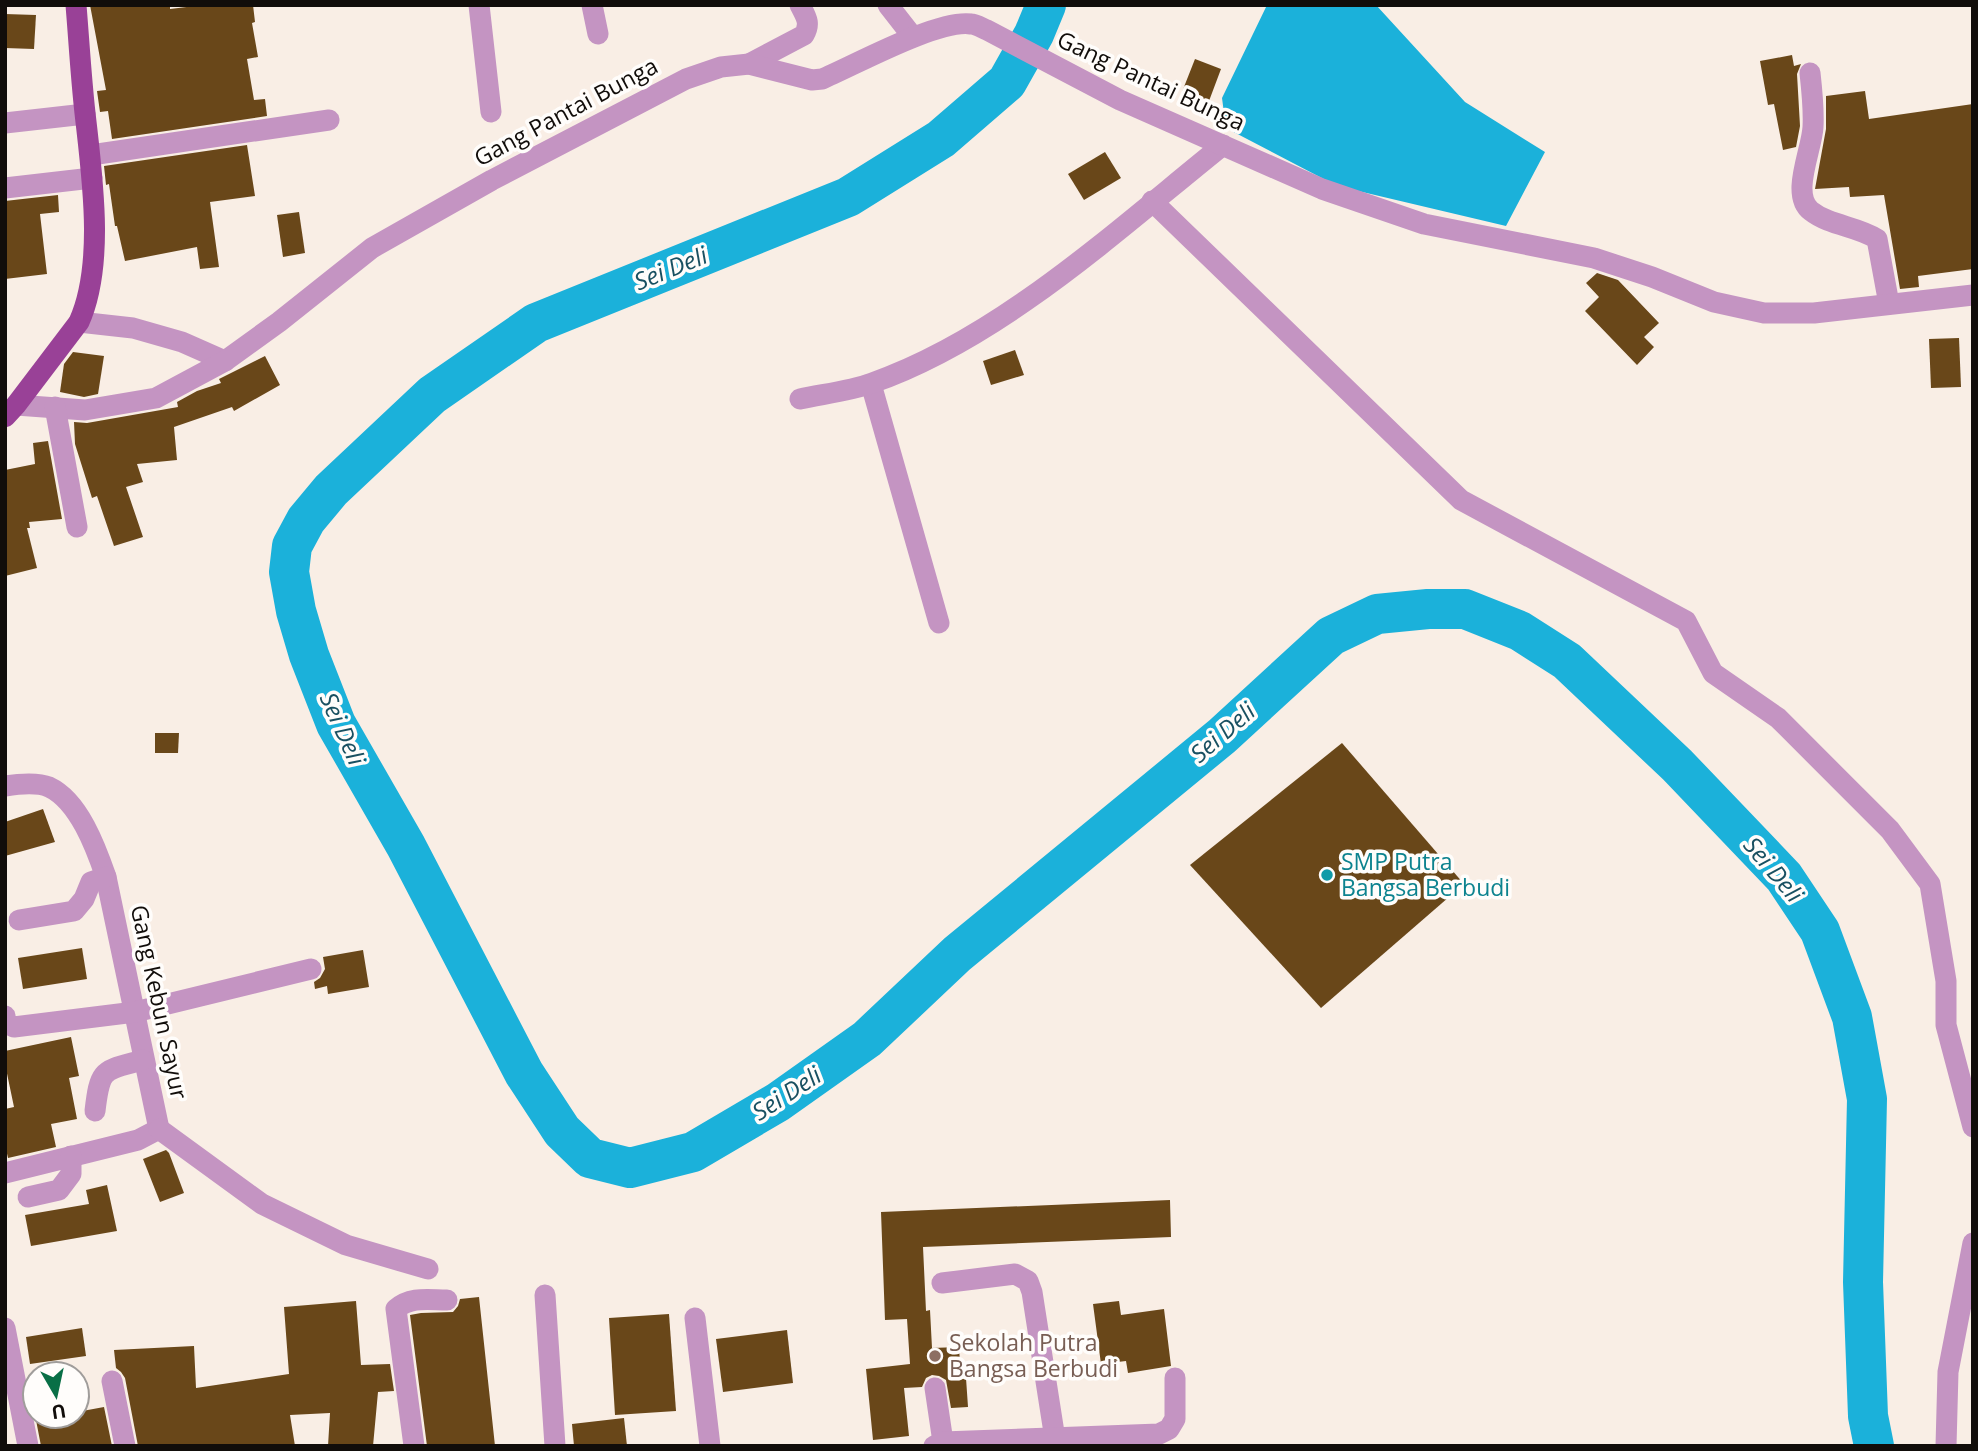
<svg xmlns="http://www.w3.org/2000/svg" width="1978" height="1451" font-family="'Open Sans',sans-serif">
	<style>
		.water { fill: #1bb1da }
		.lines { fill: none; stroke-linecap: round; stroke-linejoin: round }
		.river { stroke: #1bb1da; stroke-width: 40 }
		.building { fill: #694719 }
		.minor { stroke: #c494c2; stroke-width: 21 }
		.major { stroke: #994197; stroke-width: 21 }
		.culture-dot { fill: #0f9aa8; stroke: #fffdfb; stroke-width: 2.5 }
		.education-dot { fill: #8d6e63; stroke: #fffdfb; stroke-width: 2.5 }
		.labels { text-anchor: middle; stroke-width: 7; stroke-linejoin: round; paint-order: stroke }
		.street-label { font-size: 23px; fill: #110d0a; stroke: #fffdfb }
		.culture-label { font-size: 23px; fill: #0d838f; stroke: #fffdfb; text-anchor: start }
		.education-label { font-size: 23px; fill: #785e54; stroke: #fffdfb; text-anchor: start }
		.water-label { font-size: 24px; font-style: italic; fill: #195061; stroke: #fffdfb }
	</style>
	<rect width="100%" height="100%" fill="#f9eee5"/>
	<polygon class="water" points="1267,5 1376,5 1465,102 1545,152 1506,226 1337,186 1226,128 1222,98"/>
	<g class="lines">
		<polyline class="river" points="1046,5 1034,34 1007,82 941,139 848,197 536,323 432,395 331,490 306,520 292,546 289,572 296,611 309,655 336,724 406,846 524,1073 562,1131 590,1158 630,1168 693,1152 778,1102 867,1039 957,954 1222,736 1331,636 1377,614 1428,609 1465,609 1520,631 1567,661 1677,765 1784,877 1820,931 1852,1017 1867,1099 1863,1282 1868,1416 1874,1446"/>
	</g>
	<g class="building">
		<polygon points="90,5 170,5 170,9 203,5 253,5 255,22 252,23 258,57 247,59 254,100 265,99 267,116 112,139 108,111 100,112 97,91 106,90"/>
		<polygon points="5,14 36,15 34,49 5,48"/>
		<polygon points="1792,55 1794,66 1801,64 1797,74 1800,126 1796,147 1783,150 1774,104 1768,105 1760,61"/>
		<polygon points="1195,59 1221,69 1209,101 1182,92"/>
		<polygon points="1865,91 1869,119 1973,104 1973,269 1918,276 1919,287 1900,289 1884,195 1850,197 1849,187 1815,189 1826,129 1826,96"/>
		<polygon points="247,145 255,196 210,202 219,267 200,269 197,247 125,261 117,226 115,226 109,184 106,185 104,166"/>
		<polygon points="1105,152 1121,178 1084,200 1068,174"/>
		<polygon points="58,195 59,212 40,214 47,274 5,279 5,201"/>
		<polygon points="299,212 305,253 283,257 277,215"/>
		<polygon points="1597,273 1618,280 1659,323 1644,337 1654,347 1637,365 1585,311 1599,297 1586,283"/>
		<polygon points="1959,338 1961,387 1931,388 1929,339"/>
		<polygon points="1015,350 1024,375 991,385 983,361"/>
		<polygon points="73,352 104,356 98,394 84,397 60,392 64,364"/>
		<polygon points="265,356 280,385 234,411 232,407 174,427 177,460 137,464 143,482 126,487 143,537 114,546 97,496 92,498 75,444 74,422 87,423 178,407 177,402 197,391 221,383 219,379"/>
		<polygon points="48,441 62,519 29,522 30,528 27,528 37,568 5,576 5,470 35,464 33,443"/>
		<polygon points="155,733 179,733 178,753 155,753"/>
		<polygon points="1342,743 1464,884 1321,1008 1190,865"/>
		<polygon points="43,809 55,842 5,856 5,822"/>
		<polygon points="82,948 87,979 23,989 18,958"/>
		<polygon points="363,950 369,987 328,994 327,986 315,989 314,982 320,978 325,969 323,957"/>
		<polygon points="71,1037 79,1076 69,1078 77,1119 51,1124 56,1147 8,1158 5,1145 5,1109 14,1107 5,1064 5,1051"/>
		<polygon points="166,1150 169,1153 184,1193 160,1202 143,1159"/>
		<polygon points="107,1185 117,1231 31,1246 25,1215 89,1204 86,1190"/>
		<polygon points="1170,1200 1171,1237 923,1247 926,1311 930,1310 932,1348 959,1347 961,1379 966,1378 968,1407 951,1408 946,1380 939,1376 932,1375 926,1378 922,1387 904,1388 909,1436 873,1440 866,1369 910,1364 907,1319 885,1320 881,1212"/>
		<polygon points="479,1297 495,1446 427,1446 410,1315 421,1313 453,1312 458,1306 460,1299"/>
		<polygon points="356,1301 361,1365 390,1364 394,1391 378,1392 373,1446 328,1446 330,1413 290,1415 295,1446 138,1446 125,1378 121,1372 116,1368 114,1350 194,1346 196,1388 289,1374 284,1307"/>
		<polygon points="1119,1301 1121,1315 1164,1309 1171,1366 1128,1373 1126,1361 1101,1364 1093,1304"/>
		<polygon points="669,1314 676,1411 615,1415 609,1318"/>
		<polygon points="82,1328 86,1356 30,1364 26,1337"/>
		<polygon points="787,1330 793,1383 723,1392 716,1339"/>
		<polygon points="104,1407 112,1446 41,1446 36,1420 55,1416 77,1416 77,1412"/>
		<polygon points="624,1418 627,1446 574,1446 572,1424"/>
	</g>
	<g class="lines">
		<g class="minor">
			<polyline points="479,5 491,112"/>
			<polyline points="592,5 598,34"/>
			<polyline points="888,5 913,37"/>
			<path d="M 749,64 L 804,35 C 811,23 806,17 800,5"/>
			<path d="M 1810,73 C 1812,91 1814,109 1813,127 C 1812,150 1790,195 1811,211 C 1830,226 1857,226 1877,239 L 1889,304"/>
			<polyline points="5,123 85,114"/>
			<polyline points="91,155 329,120"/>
			<polyline points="5,188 92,178"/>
			<polyline points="1152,201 1461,500 1686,621 1713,673 1778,718 1890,830 1930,884 1946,981 1946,1025 1973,1127"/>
			<polyline points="79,322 133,328 182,342 225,361"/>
			<polyline points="871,384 939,623"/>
			<path d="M 800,399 C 823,394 850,391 872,383 C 1001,338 1118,229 1223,145"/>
			<path d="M 16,405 L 85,410 L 156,398 L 225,361 L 279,322 L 372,248 L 492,180 L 686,79 L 721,67 L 749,64 L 812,80 L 822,79 C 855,65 938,19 971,24 C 976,24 982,28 987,30 L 1120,100 L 1322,189 L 1424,224 L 1594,258 L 1652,277 L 1714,302 L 1764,313 L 1814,313 L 1973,295"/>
			<polyline points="55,407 77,527"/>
			<path d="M 5,786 C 18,784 37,782 49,787 C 79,801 96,848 106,877 L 159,1129 L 138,1140 L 5,1173"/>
			<polyline points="19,920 74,911 84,899 91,882 106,877"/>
			<polyline points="5,1016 6,1023 14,1027 135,1012 311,969"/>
			<path d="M 95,1111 C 100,1067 103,1071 143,1060"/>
			<polyline points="159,1129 262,1204 346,1245 428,1269"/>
			<polyline points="28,1197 59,1190 71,1174 71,1156"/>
			<polyline points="942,1283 1015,1274 1028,1281 1032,1292 1055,1439"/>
			<polyline points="545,1295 555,1446"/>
			<polyline points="695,1318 710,1446"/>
			<polyline points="5,1328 28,1446"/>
			<polyline points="112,1381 125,1446"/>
			<polyline points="935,1388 943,1442"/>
			<path d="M 414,1446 L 396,1309 C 411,1296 429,1300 447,1300"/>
			<polyline points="934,1446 943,1442 1159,1434 1169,1429 1175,1419 1175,1378"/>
			<polyline points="1946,1446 1948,1372 1973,1243"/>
		</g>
		<path class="major" d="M 5,417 L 16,405 L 79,322 C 105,264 92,176 85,113 C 81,77 79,41 76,5"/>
	</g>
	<circle class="culture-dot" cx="1327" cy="875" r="7"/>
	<circle class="education-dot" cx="935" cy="1356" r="7"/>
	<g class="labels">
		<g class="street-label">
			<text transform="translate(1151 81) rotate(25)" y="8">Gang Pantai Bunga</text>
			<text transform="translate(566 112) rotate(-28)" y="8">Gang Pantai Bunga</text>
			<text transform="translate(159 1002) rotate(78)" y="8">Gang Kebun Sayur</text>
		</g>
		<g class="culture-label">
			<text x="1341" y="870">SMP Putra<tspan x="1341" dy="26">Bangsa Berbudi</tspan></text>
		</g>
		<g class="education-label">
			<text x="949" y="1351">Sekolah Putra<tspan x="949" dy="26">Bangsa Berbudi</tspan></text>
		</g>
		<g class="water-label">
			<text transform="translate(671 269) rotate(-22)" y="8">Sei Deli</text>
			<text transform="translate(342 729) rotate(66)" y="8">Sei Deli</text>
			<text transform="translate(1223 733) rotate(-41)" y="8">Sei Deli</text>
			<text transform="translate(1773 870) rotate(50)" y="8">Sei Deli</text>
			<text transform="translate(787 1094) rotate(-33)" y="8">Sei Deli</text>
		</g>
	</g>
	<rect width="1978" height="1451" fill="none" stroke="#110d0a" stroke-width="14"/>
	<g transform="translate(56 1395) rotate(171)"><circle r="33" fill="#fffdfb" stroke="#a09d9b" stroke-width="2"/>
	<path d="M0-5L12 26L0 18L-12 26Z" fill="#096f46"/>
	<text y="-10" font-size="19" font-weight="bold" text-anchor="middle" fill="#110d0a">U</text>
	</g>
</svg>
